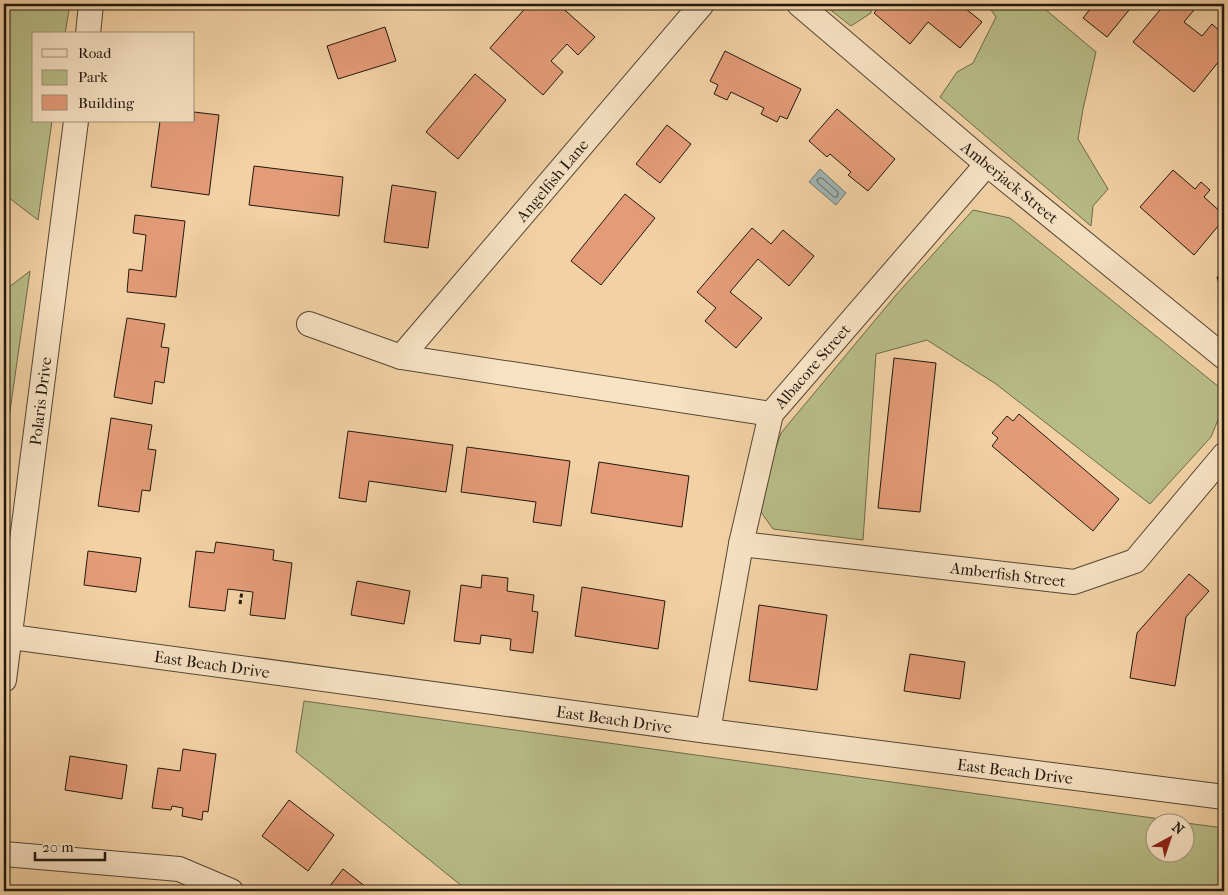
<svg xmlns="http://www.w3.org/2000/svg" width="1228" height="895" font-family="'IM FELL French Canon',serif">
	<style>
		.green { fill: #b8bd88; stroke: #6c6a4b }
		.water { fill: #a1b4b3; stroke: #6e7671 }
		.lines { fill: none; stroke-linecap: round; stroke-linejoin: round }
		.shore { stroke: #616660; stroke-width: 1 }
		.building { fill: #e49c78; stroke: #21180e }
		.minor-casing { stroke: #554634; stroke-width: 26 }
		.path { stroke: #21180e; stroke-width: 3; stroke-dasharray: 4 2.5; stroke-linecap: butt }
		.minor { stroke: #f7e2c4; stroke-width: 24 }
		.labels { text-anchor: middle; stroke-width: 4.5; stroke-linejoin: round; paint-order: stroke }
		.street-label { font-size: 16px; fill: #21180e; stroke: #f7e2c4 }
	</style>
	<rect width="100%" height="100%" fill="#f2d2a5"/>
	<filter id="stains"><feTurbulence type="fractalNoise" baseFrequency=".004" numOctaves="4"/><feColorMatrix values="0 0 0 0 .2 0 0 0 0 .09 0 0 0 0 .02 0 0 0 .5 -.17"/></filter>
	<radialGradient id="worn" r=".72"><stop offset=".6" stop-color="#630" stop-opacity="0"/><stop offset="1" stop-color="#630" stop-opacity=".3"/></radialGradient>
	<g class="green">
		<polygon points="4,4 70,4 65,34 34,34 34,121 52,121 38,220 4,194"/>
		<polygon points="823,4 871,4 871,13 851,26"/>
		<polygon points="987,4 1039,4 1096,52 1083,109 1078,139 1108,189 1093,206 1091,226 940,97 957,72 973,63 996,17"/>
		<polygon points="973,210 1010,218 1219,387 1222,410 1211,437 1150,504 996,384 927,340 876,354 863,540 773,529 756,505 781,433 896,295"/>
		<polygon points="30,271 4,453 4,291"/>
		<polygon points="304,701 1182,822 1156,822 1156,852 1186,852 1186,823 1224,828 1224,891 468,891 296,752"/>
	</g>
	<polygon class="water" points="820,169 846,193 836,205 809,182"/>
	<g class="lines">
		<polygon class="shore" points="820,178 822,178 838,192 838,194 837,197 834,197 818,183 817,180"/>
	</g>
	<g class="building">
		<polygon points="529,4 558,4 595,37 578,55 567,44 551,61 563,72 543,95 490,48"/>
		<polygon points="882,4 960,4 982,22 960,48 928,22 910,44 874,13"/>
		<polygon points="1083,4 1134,4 1107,37 1083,18 1090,9"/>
		<polygon points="1165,4 1187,4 1194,10 1184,22 1202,36 1212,24 1224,35 1224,55 1194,92 1133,42"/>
		<polygon points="385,27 396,61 338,79 327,46"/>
		<polygon points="725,51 801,89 787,119 780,116 777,122 761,114 764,108 731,92 727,100 714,94 718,85 710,81"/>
		<polygon points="475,74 506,100 458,159 426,132"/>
		<polygon points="837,109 895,159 868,191 848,175 851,172 830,154 827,157 809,141"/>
		<polygon points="194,112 219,115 209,195 151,187 160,121 194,121"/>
		<polygon points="667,125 691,144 660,183 636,164"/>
		<polygon points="254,166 343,177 339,216 249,205"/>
		<polygon points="1173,170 1195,189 1201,182 1210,190 1204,197 1224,215 1224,219 1194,255 1140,207"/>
		<polygon points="392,185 436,192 428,248 384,242"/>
		<polygon points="625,194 655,218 601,285 571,261"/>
		<polygon points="135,215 185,221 176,297 127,292 129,269 142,271 146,235 133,233"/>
		<polygon points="752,228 771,244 783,230 814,256 789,286 758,259 730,292 762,318 736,348 705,321 716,308 697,292"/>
		<polygon points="1224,275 1224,302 1217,277"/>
		<polygon points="127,318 165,324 161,347 169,348 164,383 155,381 152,404 114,397"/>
		<polygon points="894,358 936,363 920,512 878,508"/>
		<polygon points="1019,414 1119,499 1093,531 992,446 998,438 992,433 1007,416 1013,421"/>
		<polygon points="111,418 152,425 148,449 156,450 150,491 142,490 139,512 98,506"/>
		<polygon points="348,431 453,445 446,492 369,481 366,502 339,498"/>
		<polygon points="467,447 570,461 561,526 533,522 536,502 461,492"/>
		<polygon points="599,462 689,476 682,527 591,513"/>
		<polygon points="216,542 274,550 273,560 292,563 285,619 250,615 253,592 228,589 225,611 189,607 196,551 214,553"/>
		<polygon points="88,551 141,558 136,592 84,585"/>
		<polygon points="1189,574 1209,591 1186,617 1175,686 1130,678 1137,633"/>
		<polygon points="482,575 508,578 507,591 534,595 532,611 538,612 533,653 510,650 511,639 481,635 480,644 454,641 461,585 481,588"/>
		<polygon points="357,581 410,591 404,624 351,615"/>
		<polygon points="582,587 665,601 658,649 575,636"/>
		<polygon points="759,605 827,615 817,690 749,681"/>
		<polygon points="910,654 965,662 960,699 904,691"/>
		<polygon points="183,749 216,754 208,812 203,811 202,820 182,816 183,808 172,806 171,810 152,808 158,768 180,771"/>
		<polygon points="70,756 127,765 122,799 65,790"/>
		<polygon points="289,800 334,835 308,871 262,836"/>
		<polygon points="343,869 371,891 326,891"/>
	</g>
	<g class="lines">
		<g class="minor-casing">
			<g id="minor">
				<polyline points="799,4 987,164 1224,357"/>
				<polyline points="88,34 91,4"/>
				<polyline points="309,324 401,357 771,414"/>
				<polyline points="401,357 702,4"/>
				<polyline points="741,544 1074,582 1135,561 1224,455"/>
				<polyline points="4,636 708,731 1224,797"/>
				<polyline points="4,680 76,121"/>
				<polyline points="708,731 741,544 771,414 987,164"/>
				<polyline points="4,854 179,869 231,891"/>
			</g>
		</g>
		<polyline class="path" points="240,604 242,591"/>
		<use href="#minor" class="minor"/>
	</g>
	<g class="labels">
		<g class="street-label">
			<text transform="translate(552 180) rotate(-50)" y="6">Angelfish Lane</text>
			<text transform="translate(1010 182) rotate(39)" y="6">Amberjack Street</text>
			<text transform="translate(812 366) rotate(-49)" y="6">Albacore Street</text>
			<text transform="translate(40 401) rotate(-83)" y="6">Polaris Drive</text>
			<text transform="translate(1008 574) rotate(7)" y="6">Amberfish Street</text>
			<text transform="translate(212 664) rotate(8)" y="6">East Beach Drive</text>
			<text transform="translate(614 719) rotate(8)" y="6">East Beach Drive</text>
			<text transform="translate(1015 771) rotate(7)" y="6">East Beach Drive</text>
		</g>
	</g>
	<rect width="1228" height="895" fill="none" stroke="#f2d2a5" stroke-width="20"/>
	<rect x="5" y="5" width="1218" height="885" fill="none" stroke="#21180e" stroke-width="2.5"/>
	<rect x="10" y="10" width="1208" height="875" fill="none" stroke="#21180e"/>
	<rect x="32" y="32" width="162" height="90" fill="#f7e2c4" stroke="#a1917b"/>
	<rect x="42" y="49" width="25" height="8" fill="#f7e2c4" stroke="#a1917b"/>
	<text x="78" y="58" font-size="15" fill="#21180e">Road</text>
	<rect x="42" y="70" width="25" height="15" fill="#b8bd88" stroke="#a1917b"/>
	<text x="78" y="82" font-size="15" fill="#21180e">Park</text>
	<rect x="42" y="95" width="25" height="15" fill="#e49c78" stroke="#a1917b"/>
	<text x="78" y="108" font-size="15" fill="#21180e">Building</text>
	<g transform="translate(1170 838) rotate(40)"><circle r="24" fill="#f7e2c4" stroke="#a1917b"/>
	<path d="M0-4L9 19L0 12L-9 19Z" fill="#8f2418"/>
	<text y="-8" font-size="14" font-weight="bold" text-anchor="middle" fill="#21180e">N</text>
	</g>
	<path d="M35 852v8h70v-8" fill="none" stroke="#21180e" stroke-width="2.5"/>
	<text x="42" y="852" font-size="15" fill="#21180e" stroke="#f7e2c4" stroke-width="4" paint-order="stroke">20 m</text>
	<rect width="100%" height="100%" filter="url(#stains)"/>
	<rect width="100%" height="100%" fill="url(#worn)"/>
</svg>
